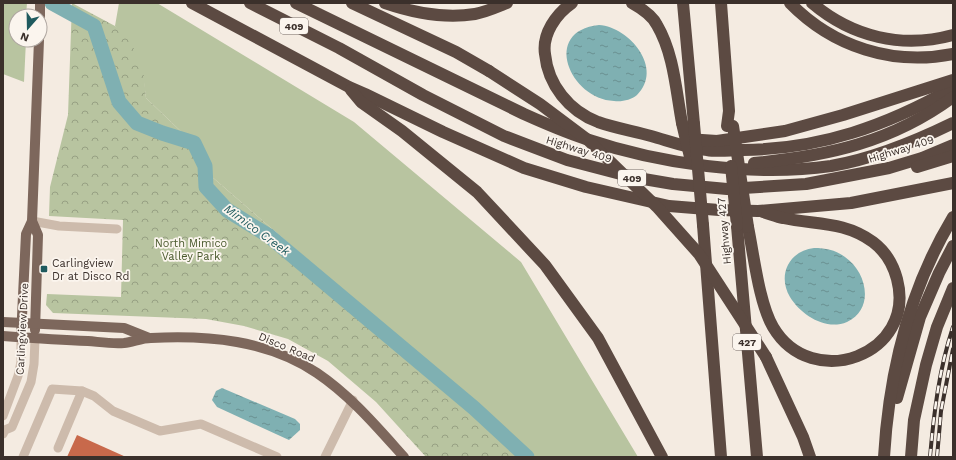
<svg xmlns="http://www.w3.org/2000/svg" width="956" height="460" font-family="'Work Sans',sans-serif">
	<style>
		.green { fill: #b8c4a0 }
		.park { fill: url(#park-crowns) }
		.water { fill: url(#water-ripples) }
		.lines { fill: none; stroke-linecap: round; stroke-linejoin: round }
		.river { stroke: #7fb0b2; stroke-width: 15 }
		.building { fill: #c8694b }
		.minor { stroke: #cdbbac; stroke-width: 9 }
		.major { stroke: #7d675c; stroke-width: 10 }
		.highway { stroke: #5c4a42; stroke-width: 12 }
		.rail-casing { stroke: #3b302b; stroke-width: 4 }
		.rail { stroke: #fbf5ee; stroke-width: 2.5; stroke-dasharray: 8; stroke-linecap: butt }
		.highway-bridge { stroke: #5c4a42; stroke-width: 12 }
		.poi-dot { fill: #1f5a5e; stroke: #fbf5ee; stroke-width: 1.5 }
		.labels { text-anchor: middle; stroke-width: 3.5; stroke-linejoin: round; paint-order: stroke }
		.shield { fill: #fbf5ee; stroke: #756b66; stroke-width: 1 }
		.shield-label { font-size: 10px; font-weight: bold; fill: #3b302b }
		.street-label { font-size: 11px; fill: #3b302b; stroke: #fbf5ee }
		.park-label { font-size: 11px; fill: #4a5a2e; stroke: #fbf5ee }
		.poi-label { font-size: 11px; fill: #3b302b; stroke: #fbf5ee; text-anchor: start }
		.water-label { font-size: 12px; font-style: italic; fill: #1f5a5e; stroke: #fbf5ee }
	</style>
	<defs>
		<pattern id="park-crowns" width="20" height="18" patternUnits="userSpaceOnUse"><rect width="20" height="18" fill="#b8c4a0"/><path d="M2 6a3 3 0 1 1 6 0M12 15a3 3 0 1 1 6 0" fill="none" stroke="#97a083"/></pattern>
		<pattern id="water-ripples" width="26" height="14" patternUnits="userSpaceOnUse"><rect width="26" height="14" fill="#7fb0b2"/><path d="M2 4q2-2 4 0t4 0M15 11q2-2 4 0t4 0" fill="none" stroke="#699091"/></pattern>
	</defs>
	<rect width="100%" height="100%" fill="#f4ebe1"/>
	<g class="green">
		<polygon points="3,3 27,3 26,16 16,16 16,40 26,40 24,82 3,74"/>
		<polygon points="119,3 157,3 354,122 521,262 638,457 526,457 344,291 211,176 191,141 146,98 142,67 115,26"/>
	</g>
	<polygon class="park" points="72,3 115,26 130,41 143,67 146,98 191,141 211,176 344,291 361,307 350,307 366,323 522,457 426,457 376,402 328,361 288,339 244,326 206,319 53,313 46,305 47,294 121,297 123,220 49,216 50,187 68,115"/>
	<g class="water">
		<path d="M 599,25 C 630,27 664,69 637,95 C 631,100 622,102 614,101 C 570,99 541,31 599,25 Z"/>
		<path d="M 814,248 C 826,248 836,250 845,257 C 867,272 875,309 847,322 C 826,331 801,315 790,297 C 777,275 789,251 814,248 Z"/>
		<polygon points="222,388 295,419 300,424 300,430 289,440 217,407 212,400 216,391"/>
	</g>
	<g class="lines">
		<polyline class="river" points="52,3 94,26 119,102 137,123 162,133 194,143 205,166 206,187 227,210 269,236 474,408 527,457"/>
	</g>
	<polygon class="building" points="77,435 126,457 67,457"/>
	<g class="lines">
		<g class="minor">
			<polyline points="32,221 59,226 117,229"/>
			<polyline points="3,416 18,376 21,362 21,337"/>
			<polyline points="3,434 5,430 12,427 31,382 34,364 35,339"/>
			<polyline points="58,448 82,391"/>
			<polyline points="23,457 52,389 82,391 94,396 113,411 160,431 201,424 277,457"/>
			<polyline points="325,457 353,400"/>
		</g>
		<g class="major">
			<polyline points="40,16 40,3"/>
			<polyline points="32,221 38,235 35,330"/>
			<polyline points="3,322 124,328 149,338"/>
			<path d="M 3,336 C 31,338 60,340 88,341 C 100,342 112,344 124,343 C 133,342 142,338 151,338 C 208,335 268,340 317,373 C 351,396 377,427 404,457"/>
			<polyline points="21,337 26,234 32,221 39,40"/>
		</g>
		<g class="highway">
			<polyline points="192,3 349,87 365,94 443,132 524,168 586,187 669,206 719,210 758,211 851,203 953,183"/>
			<polyline points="250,3 339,48 423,95 504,136 567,160 632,177 673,184 727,189 806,184 889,168 922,158 953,145"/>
			<path d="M 296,3 L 524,114 C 544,123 565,132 586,139 C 660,164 753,177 831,166 C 873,159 914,142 953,123"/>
			<polyline points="352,3 456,52 489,71"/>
			<path d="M 385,3 C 414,13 444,19 475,14 C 486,12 497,7 507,3"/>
			<path d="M 572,3 C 556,14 542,34 545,54 C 548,85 569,111 598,122 C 615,128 633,131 651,136 C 669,141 687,148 707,150 C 718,152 731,150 743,150 C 821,149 886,126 953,88"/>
			<path d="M 632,3 C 641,8 652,15 657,25 C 674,54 676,91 682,123"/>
			<polyline points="683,3 694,124"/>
			<polyline points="721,3 729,111 727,126"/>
			<path d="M 790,3 C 833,47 893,66 953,54"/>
			<path d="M 812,3 C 852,37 902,49 953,35"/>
			<polyline points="351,90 361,102 402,131 477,192 545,265 598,338 662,457"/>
			<polyline points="687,139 717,141 785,131 843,115 953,80"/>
			<path d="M 754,163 C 828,156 892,142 953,97"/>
			<polyline points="917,167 953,156"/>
			<polyline points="703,225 721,457"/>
			<polyline points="737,226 757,457"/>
			<path d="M 748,227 C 754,256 759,303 773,327 C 812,393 917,355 897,279 C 893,264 885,251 873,242 C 844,221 816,225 783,218 C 777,217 770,214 763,212"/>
			<polyline points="766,357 803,437 810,457"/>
			<polyline points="897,398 920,317 939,273 953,246"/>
			<path d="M 884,457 C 889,372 909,290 953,217"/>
			<polyline points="911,457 914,420 926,365 937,327 953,288"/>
		</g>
		<g class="rail-casing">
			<g id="rail">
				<path d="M 930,457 C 934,412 939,369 953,327"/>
				<polyline points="937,457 941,411 953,349"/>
			</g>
		</g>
		<use href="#rail" class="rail"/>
		<g class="highway-bridge">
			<polyline points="489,71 540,104 588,140 658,208 699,254 766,357"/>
			<polyline points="682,123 691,161"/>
			<polyline points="694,124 703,225"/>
			<polyline points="733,126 748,227"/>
			<polyline points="731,166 737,226"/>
		</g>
	</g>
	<rect class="poi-dot" x="40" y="265" width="8" height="8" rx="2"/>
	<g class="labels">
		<g class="shield">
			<rect x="280" y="18" width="28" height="16" rx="3"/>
			<rect x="618" y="170" width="28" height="16" rx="3"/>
			<rect x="733" y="334" width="28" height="16" rx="3"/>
		</g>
		<g class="shield-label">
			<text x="294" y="30">409</text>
			<text x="632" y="182">409</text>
			<text x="747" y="346">427</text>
		</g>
		<g class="street-label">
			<text transform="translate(579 149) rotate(17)" y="4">Highway 409</text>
			<text transform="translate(901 149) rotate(-17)" y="4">Highway 409</text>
			<text transform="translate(724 231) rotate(-95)" y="4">Highway 427</text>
			<text transform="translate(22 329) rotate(-87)" y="4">Carlingview Drive</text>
			<text transform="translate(287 347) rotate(23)" y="4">Disco Road</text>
		</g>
		<g class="park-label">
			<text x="191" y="247">North Mimico<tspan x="191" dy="13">Valley Park</tspan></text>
		</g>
		<g class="poi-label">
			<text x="52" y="267">Carlingview<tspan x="52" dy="13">Dr at Disco Rd</tspan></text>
		</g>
		<g class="water-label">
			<text transform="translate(257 230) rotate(36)" y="4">Mimico Creek</text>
		</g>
	</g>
	<rect width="956" height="460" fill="none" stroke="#3b302b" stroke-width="8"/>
	<g transform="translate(28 28) rotate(200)"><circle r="19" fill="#fbf5ee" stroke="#aea6a0"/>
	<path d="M0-3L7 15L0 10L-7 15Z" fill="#1f5a5e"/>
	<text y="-6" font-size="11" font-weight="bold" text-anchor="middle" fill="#3b302b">N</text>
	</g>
</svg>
